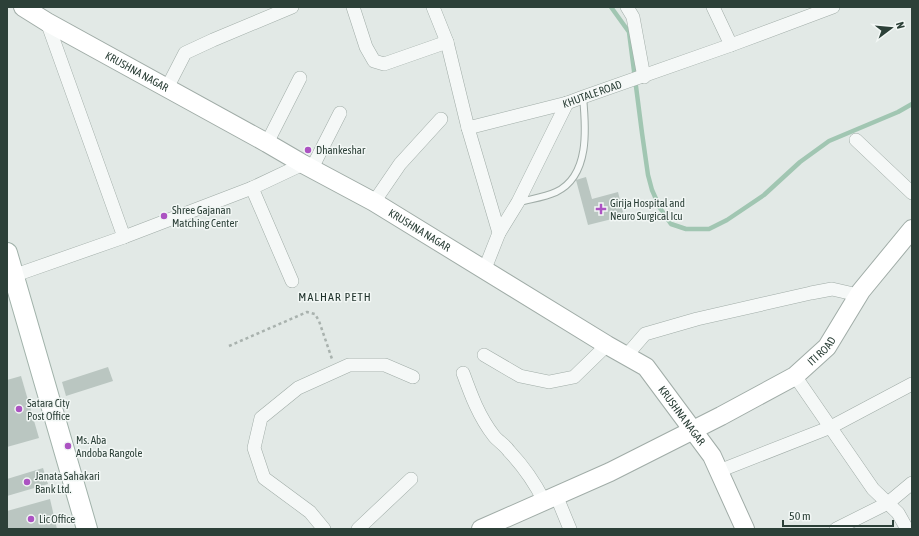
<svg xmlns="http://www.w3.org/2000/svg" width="919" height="536" font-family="'Asap Condensed',sans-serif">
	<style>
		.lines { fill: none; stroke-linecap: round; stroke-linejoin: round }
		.stream { stroke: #a1c6b2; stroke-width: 4.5 }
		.building { fill: #bac6c1 }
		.service-casing { stroke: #a0aca7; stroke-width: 8 }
		.minor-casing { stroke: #a0aca7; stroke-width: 14 }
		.secondary-casing { stroke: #a0aca7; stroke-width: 20 }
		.primary-casing { stroke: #a1b2aa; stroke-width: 22 }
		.path { stroke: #a9b2ae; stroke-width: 2.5; stroke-dasharray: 3 3; stroke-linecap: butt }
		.service { stroke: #f5f8f7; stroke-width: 6 }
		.minor { stroke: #f5f8f7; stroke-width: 13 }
		.secondary { stroke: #fff; stroke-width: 18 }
		.primary { stroke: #fff; stroke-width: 20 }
		.poi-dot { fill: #ac53c2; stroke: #f2f7f5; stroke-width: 1.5 }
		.labels { text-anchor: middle; stroke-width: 3; stroke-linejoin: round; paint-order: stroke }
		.street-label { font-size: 11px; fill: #2c4038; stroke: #f2f7f5 }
		.poi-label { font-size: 11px; fill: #2c4038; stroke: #f2f7f5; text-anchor: start }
		.neighbourhood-label { font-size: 12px; letter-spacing: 1px; fill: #1e312a; stroke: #f2f7f5 }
	</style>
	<rect width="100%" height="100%" fill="#e2e9e6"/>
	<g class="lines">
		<polyline class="stream" points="611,7 629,32 642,133 648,175 652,190 660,208 671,224 686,229 709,229 727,220 764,195 800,162 829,141 898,112 912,104"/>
	</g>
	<g class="building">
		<polygon points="586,177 592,199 618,192 624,216 588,225 576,180"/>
		<polygon points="108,367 113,381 66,396 62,382"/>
		<polygon points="21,376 39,438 7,447 7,380"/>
		<polygon points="43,468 48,484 7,496 7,479"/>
		<polygon points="50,499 57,529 8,529 7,511"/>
	</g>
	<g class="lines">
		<g class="service-casing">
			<path id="service" d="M 520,202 C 531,199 545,197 556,192 C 590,176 586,128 583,97"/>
		</g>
		<g class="minor-casing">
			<g id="minor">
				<polyline points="353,7 366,47 374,61 384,64 447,42"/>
				<path id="s1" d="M 433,7 L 447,42 L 468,128 L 567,103 L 583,97 L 731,45 L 833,7"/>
				<polyline points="627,7 633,17 644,77"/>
				<polyline points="713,7 731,45"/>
				<polyline points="47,22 124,237"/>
				<polyline points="167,88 185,53 213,40 292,7"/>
				<polyline points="468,128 499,233 484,271"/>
				<polyline points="856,140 912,193"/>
				<polyline points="267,143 300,78"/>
				<polyline points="312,168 340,113"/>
				<polyline points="252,188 292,281"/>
				<polyline points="374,202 400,164 441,119"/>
				<polyline points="499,233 518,202 567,103"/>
				<polyline points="7,278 124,237 252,188 303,164"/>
				<polyline points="484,355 520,376 549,382 574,377 607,345"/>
				<polyline points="626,356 645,334 697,319 811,293 832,289 858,295"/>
				<path d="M 463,373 C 471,395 479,417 494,436 C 498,441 505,445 509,451 C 524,467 534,481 544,501"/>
				<polyline points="795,376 873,489 898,513 907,529"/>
				<polyline points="719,471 831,427 912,384"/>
				<polyline points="556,495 570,529"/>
				<polyline points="324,529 310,512 264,478 254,448 261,418 298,388 349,365 385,365 413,377"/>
				<polyline points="358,529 411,479"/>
				<polyline points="836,529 888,503 912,483"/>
			</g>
		</g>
		<g class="secondary-casing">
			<g id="secondary">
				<path id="s2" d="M 23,7 L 47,22 L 267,143 L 303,164 L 374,202 L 607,345 L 646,367 L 712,456 L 745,529"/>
				<path id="s3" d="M 481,529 L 610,472 L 721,416 L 795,376 L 827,347 L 861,291 L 912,229"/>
			</g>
		</g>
		<g class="primary-casing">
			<polyline id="primary" points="7,253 87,529"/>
		</g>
		<polyline class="path" points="229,346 307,312 315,314 319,321 332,359"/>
		<use href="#service" class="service"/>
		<use href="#minor" class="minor"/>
		<use href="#secondary" class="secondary"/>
		<use href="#primary" class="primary"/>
	</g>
	<g class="poi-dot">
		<circle cx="308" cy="150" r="4"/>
		<path d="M599 203h4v4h4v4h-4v4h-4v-4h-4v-4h4z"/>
		<circle cx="164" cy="216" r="4"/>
		<circle cx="19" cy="409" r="4"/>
		<circle cx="68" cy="446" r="4"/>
		<circle cx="27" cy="482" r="4"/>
		<circle cx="31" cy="519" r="4"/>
	</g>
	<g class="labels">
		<g class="street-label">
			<text dy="4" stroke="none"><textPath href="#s2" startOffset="131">KRUSHNA NAGAR</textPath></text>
			<text dy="4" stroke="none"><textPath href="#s1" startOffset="255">KHUTALE ROAD</textPath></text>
			<text dy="4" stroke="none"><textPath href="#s2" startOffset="455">KRUSHNA NAGAR</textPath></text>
			<text dy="4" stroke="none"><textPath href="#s3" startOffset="386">ITI ROAD</textPath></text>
			<text dy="4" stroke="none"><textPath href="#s2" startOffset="780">KRUSHNA NAGAR</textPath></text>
		</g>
		<g class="poi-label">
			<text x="316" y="154">Dhankeshar</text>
			<text x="610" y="207">Girija Hospital and<tspan x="610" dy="13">Neuro Surgical Icu</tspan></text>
			<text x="172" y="214">Shree Gajanan<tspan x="172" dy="13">Matching Center</tspan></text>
			<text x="27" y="407">Satara City<tspan x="27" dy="13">Post Office</tspan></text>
			<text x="76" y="444">Ms. Aba<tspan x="76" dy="13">Andoba Rangole</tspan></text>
			<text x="35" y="480">Janata Sahakari<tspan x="35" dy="13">Bank Ltd.</tspan></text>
			<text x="39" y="523">Lic Office</text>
		</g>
		<g class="neighbourhood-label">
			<text x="335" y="301">MALHAR PETH</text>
		</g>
	</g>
	<rect width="919" height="536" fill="none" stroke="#2c4038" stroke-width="16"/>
	<g transform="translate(891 28) rotate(74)" stroke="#f2f7f5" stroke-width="3" paint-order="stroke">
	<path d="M0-3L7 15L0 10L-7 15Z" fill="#2c4038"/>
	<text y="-6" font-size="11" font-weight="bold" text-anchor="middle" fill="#2c4038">N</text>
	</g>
	<path d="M783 520v6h110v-6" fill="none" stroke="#2c4038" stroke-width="2"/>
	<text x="789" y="520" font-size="12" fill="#2c4038" stroke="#f2f7f5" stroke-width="3" paint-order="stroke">50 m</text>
</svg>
